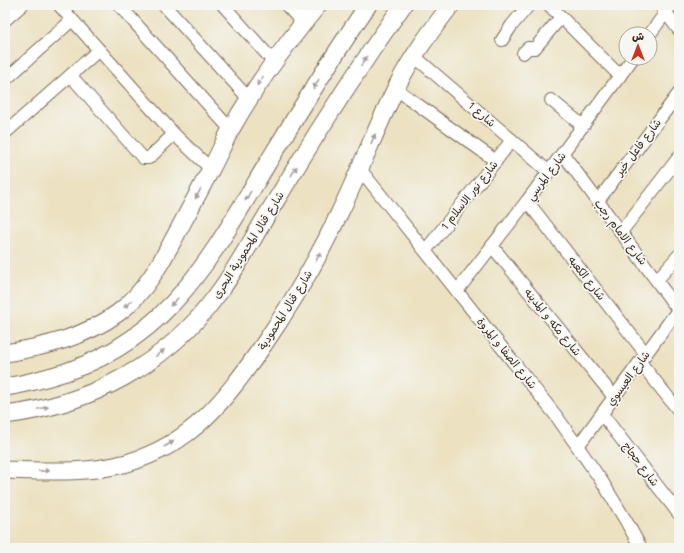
<svg xmlns="http://www.w3.org/2000/svg" width="684" height="553" font-family="Mali,'Playpen Sans Arabic',sans-serif">
	<style>
		.lines { fill: none; stroke-linecap: round; stroke-linejoin: round }
		.street-casing { stroke: #796a57; stroke-width: 14 }
		.secondary-casing { stroke: #796a57; stroke-width: 19 }
		.street { stroke: #fff; stroke-width: 12 }
		.secondary { stroke: #fff; stroke-width: 17 }
		.oneway { fill: #a79f9a }
		.labels { text-anchor: middle; stroke-width: 3.5; stroke-linejoin: round; paint-order: stroke }
		.street-label { font-size: 11px; fill: #3b2a1e; stroke: #f6f6f2 }
	</style>
	<rect width="100%" height="100%" fill="#f6f6f2"/>
	<filter id="ink" filterUnits="userSpaceOnUse"><feTurbulence type="fractalNoise" baseFrequency=".025" numOctaves="2"/><feDisplacementMap in="SourceGraphic" scale="8" xChannelSelector="R" yChannelSelector="G"/><feConvolveMatrix kernelMatrix="1 2 1 2 8 2 1 2 1" color-interpolation-filters="sRGB"/></filter>
	<filter id="wash" filterUnits="userSpaceOnUse"><feTurbulence type="fractalNoise" baseFrequency=".012" numOctaves="4" result="noise"/><feDisplacementMap in="SourceGraphic" scale="16" xChannelSelector="R" yChannelSelector="G"/><feGaussianBlur stdDeviation="0.9" result="paint"/><feColorMatrix in="noise" values="0 0 0 0 0 0 0 0 0 0 0 0 0 0 0 0 0 1.4 0 .05"/><feComposite in="paint" operator="in"/></filter>
	<g filter="url(#wash)">
		<rect width="100%" height="100%" fill="#ece2c2"/>
	</g>
	<g filter="url(#ink)">
		<g class="lines">
			<g class="street-casing">
				<g id="street">
					<polyline points="59,5 174,134 211,169"/>
					<polyline points="119,5 231,130"/>
					<polyline points="164,5 249,99"/>
					<polyline points="223,5 273,61"/>
					<polyline points="286,5 303,23"/>
					<polyline points="549,5 620,76"/>
					<polyline points="660,5 679,30"/>
					<polyline points="5,20 22,5"/>
					<polyline points="650,34 671,5"/>
					<polyline points="502,40 512,25 529,5"/>
					<polyline points="523,53 528,48 535,48 561,17"/>
					<polyline points="414,56 549,172"/>
					<polyline points="71,76 143,158 149,158 174,134"/>
					<polyline points="5,80 72,20"/>
					<polyline points="396,89 496,161"/>
					<polyline points="551,100 583,126"/>
					<polyline points="5,133 99,50"/>
					<polyline points="563,154 679,311"/>
					<polyline points="360,169 557,417 603,483 626,521 641,548"/>
					<polyline points="527,201 646,354"/>
					<polyline points="598,201 679,93"/>
					<polyline points="621,232 679,157"/>
					<polyline points="492,246 614,397"/>
					<polyline points="426,250 512,140"/>
					<polyline points="657,280 679,255"/>
					<polyline points="457,291 527,201 633,58"/>
					<polyline points="640,362 679,411"/>
					<polyline points="602,414 679,514"/>
					<polyline points="578,446 678,310"/>
				</g>
			</g>
			<g class="secondary-casing">
				<g id="secondary">
					<path d="M 5,353 C 45,347 85,337 118,313 C 146,292 162,261 178,231 C 189,210 200,190 211,169 C 218,156 224,142 231,129 C 256,84 286,44 318,5"/>
					<path d="M 5,387 C 20,385 35,381 49,377 C 166,346 210,259 267,164 C 300,110 332,57 368,5"/>
					<path d="M 5,415 C 89,405 167,364 217,295 C 231,277 241,258 253,239 C 265,217 279,196 292,174 C 327,116 364,60 403,5"/>
					<path d="M 5,470 C 46,471 87,474 127,463 C 192,444 225,400 262,347 C 291,305 317,261 339,214 C 359,173 375,131 395,90 C 410,59 430,32 451,5"/>
				</g>
			</g>
			<use href="#street" class="street"/>
			<use href="#secondary" class="secondary"/>
		</g>
		<defs><path id="oneway-solid" d="M-6-.8H1V-3.2L6.5 0L1 3.2V.8H-6Z"/></defs>
		<g class="oneway">
			<use href="#oneway-solid" transform="translate(364 61) rotate(-56)"/>
			<use href="#oneway-solid" transform="translate(260 81) rotate(123)"/>
			<use href="#oneway-solid" transform="translate(316 84) rotate(121)"/>
			<use href="#oneway-solid" transform="translate(373 139) rotate(-66)"/>
			<use href="#oneway-solid" transform="translate(294 171) rotate(-59)"/>
			<use href="#oneway-solid" transform="translate(198 194) rotate(118)"/>
			<use href="#oneway-solid" transform="translate(248 196) rotate(121)"/>
			<use href="#oneway-solid" transform="translate(318 257) rotate(-62)"/>
			<use href="#oneway-solid" transform="translate(174 302) rotate(134)"/>
			<use href="#oneway-solid" transform="translate(128 304) rotate(138)"/>
			<use href="#oneway-solid" transform="translate(160 353) rotate(-37)"/>
			<use href="#oneway-solid" transform="translate(43 408) rotate(-12)"/>
			<use href="#oneway-solid" transform="translate(169 444) rotate(-30)"/>
			<use href="#oneway-solid" transform="translate(44 471) rotate(1)"/>
		</g>
	</g>
	<g class="labels">
		<g class="street-label">
			<text transform="translate(482 114) rotate(41)" y="4">شارع 1</text>
			<text transform="translate(638 147) rotate(-53)" y="4">شارع فاعل خير</text>
			<text transform="translate(546 176) rotate(-53)" y="4">شارع المرسي</text>
			<text transform="translate(469 195) rotate(-52)" y="4">شارع نور الاسلام 1</text>
			<text transform="translate(621 232) rotate(53)" y="4">شارع الامام رجب</text>
			<text transform="translate(248 245) rotate(-58)" y="4">شارع قنال المحمودية البحرى</text>
			<text transform="translate(587 278) rotate(52)" y="4">شارع الكعبه</text>
			<text transform="translate(285 310) rotate(-58)" y="4">شارع قنال المحمودية</text>
			<text transform="translate(553 322) rotate(51)" y="4">شارع مكه و المدينه</text>
			<text transform="translate(507 353) rotate(51)" y="4">شارع الصفا و المروة</text>
			<text transform="translate(628 378) rotate(-54)" y="4">شارع العيسوي</text>
			<text transform="translate(641 464) rotate(53)" y="4">شارع حجاج</text>
		</g>
	</g>
	<rect width="684" height="553" fill="none" stroke="#f6f6f2" stroke-width="20"/>
	<g transform="translate(638 46)"><circle r="19" fill="#f6f6f2" stroke="#aba49d"/>
	<path d="M0-3L7 15L0 10L-7 15Z" fill="#c8321e"/>
	<text y="-6" font-size="11" font-weight="bold" text-anchor="middle" fill="#3b2a1e">ش</text>
	</g>
</svg>
